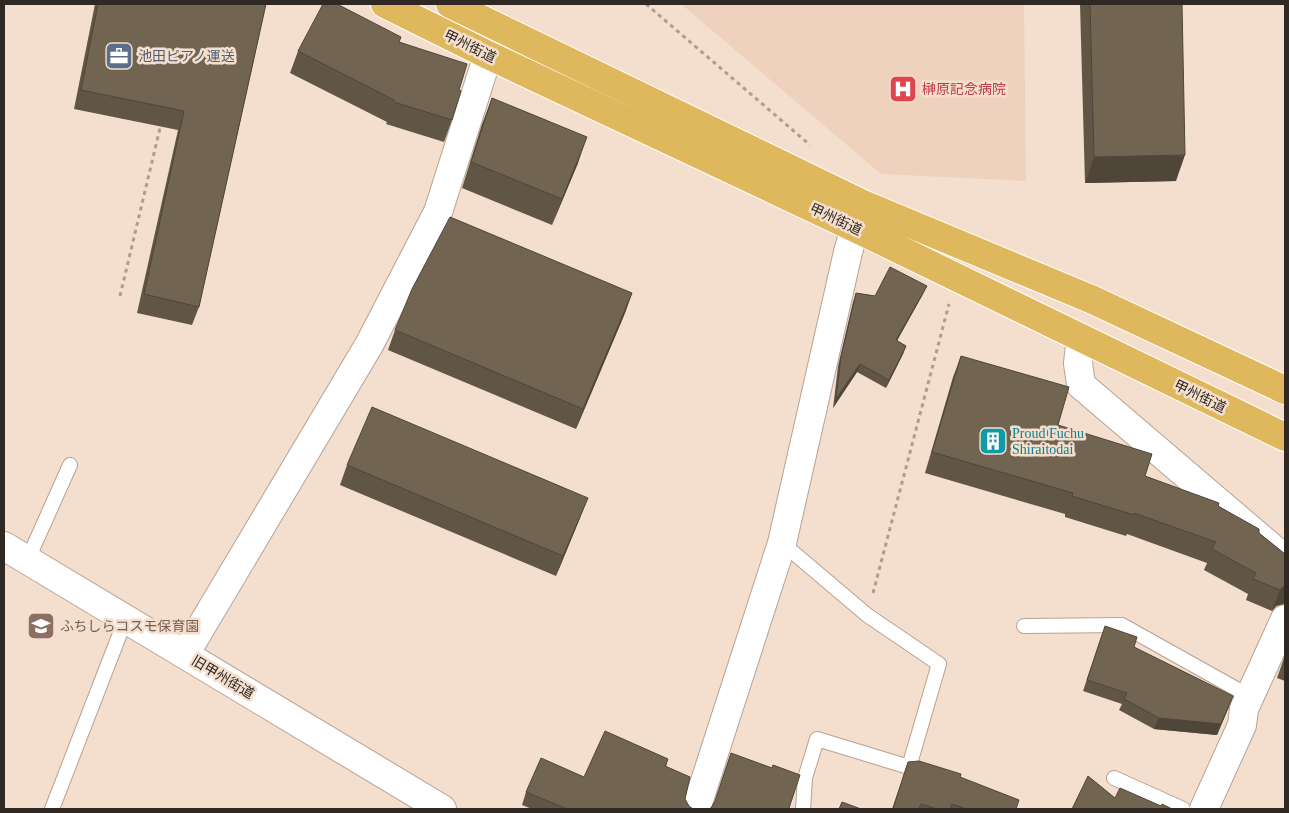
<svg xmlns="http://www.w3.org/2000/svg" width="1289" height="813" font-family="'Times New Roman','Noto Sans JP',serif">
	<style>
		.built { fill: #efd2bd }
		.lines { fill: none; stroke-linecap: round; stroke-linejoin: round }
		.service-casing { stroke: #b7a293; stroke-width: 16 }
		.minor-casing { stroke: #b7a293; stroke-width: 30 }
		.secondary-casing { stroke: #b7a293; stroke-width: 30 }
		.trunk-casing { stroke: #fff; stroke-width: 30 }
		.path { stroke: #ae9d90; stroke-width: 3; stroke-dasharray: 4 4; stroke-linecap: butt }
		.service { stroke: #fff; stroke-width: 14 }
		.minor { stroke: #fff; stroke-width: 28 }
		.secondary { stroke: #fff; stroke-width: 28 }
		.trunk { stroke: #dfb85e; stroke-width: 28 }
		.wall { fill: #615646 }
		.shaded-wall { fill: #4f4639 }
		.building { fill: #716451; stroke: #4f4639 }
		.labels { text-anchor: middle; stroke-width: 5; stroke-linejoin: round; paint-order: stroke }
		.street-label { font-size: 14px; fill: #302822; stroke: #f4decd }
		.service-label { font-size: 14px; fill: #4e5e75; stroke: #f4decd; text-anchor: start }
		.health-label { font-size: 14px; fill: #be3a42; stroke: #f4decd; text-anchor: start }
		.culture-label { font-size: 14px; fill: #0d838f; stroke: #f4decd; text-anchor: start }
		.education-label { font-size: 14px; fill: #785e54; stroke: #f4decd; text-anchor: start }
	</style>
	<rect width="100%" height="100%" fill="#f4decd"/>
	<polygon class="built" points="681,4 1024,4 1026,181 881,174"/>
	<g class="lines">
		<g class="service-casing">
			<g id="service">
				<polyline points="782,543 867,615 939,664 909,767 817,739 805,778 803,809"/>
				<polyline points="28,559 70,465"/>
				<polyline points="1024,626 1122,625 1249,696"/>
				<polyline points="1114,778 1183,809"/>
				<polyline points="52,809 126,618"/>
			</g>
		</g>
		<g class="minor-casing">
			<g id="minor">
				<polyline points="1081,338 1078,363 1081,385 1285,559"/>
				<polyline points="185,654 369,345 438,212 488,55"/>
				<polyline points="696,809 782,543 848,252 855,228"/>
				<polyline points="1204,809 1242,725 1244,709 1285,619"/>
			</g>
		</g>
		<g class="secondary-casing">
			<polyline id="secondary" points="4,546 442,809"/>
		</g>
		<g class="trunk-casing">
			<g id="trunk">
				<polyline points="385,4 488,55 855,228 1285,437"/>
				<polyline points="450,4 865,205 1093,300 1285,390"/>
			</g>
		</g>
		<g class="path">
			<polyline points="646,4 810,145"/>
			<polyline points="120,296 161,124"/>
			<polyline points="873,593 949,304"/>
		</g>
		<use href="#service" class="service"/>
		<use href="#minor" class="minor"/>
		<use href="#secondary" class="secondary"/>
		<use href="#trunk" class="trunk"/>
	</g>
	<g class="wall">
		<polygon points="95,4 266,4 199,307 192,325 137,313 178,130 74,109"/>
		<polygon points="1080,4 1182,4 1176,181 1085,183"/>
		<polygon points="399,42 459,90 452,120 444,142 386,124 387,122 290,73 298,51"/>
		<polygon points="492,98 578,163 552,225 462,188 482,124"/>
		<polygon points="632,293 625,313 576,429 388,350 395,330"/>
		<polygon points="856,293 875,296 923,294 897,341 906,346 903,354 886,388 857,372 833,408 838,366 853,302"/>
		<polygon points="961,356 1058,425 1145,476 1218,506 1259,533 1285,554 1285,604 1276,606 1272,611 1246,600 1248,594 1204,570 1207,563 1127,534 1126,536 1065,517 1065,514 925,473 953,377"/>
		<polygon points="347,465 580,518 556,576 340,485"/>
		<polygon points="1101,637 1134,647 1229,707 1217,735 1154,729 1119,710 1122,704 1083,691"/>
		<polygon points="1285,655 1285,681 1277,678"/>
		<polygon points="668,759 666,767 685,799 689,806 693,809 532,809 522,805 526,792"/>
		<polygon points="908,762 960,777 1016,809 892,809"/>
	</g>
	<g class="shaded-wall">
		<polygon points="587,137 578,163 552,225 562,199"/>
		<polygon points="1185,155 1176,181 1085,183 1094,157"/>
		<polygon points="927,286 923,294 892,349 896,340"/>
		<polygon points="632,293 625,313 576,429 583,409"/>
		<polygon points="906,346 903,354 886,388 889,380"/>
		<polygon points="860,364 857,372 833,408 836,399"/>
		<polygon points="588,498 580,518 556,576 563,556"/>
		<polygon points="1284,585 1285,585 1285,600 1284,603 1276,606 1272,611 1280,590"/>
		<polygon points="1233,696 1217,735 1154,729 1159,718"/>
	</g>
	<g class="building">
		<polygon points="98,4 266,4 199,307 144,294 184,111 81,90"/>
		<polygon points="323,4 337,4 401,37 399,42 467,64 459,90 461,91 452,120 394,102 394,100 298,51"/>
		<polygon points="1090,4 1182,4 1185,155 1094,157"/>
		<polygon points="492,98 587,137 562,199 471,162"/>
		<polygon points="450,217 632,293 583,409 395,330 412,289"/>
		<polygon points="890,267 927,286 896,340 906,346 889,380 860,364 836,399 841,357 856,293 875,296"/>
		<polygon points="961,356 1069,387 1058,425 1152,454 1145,476 1219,503 1218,506 1259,529 1259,533 1285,554 1285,585 1280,590 1253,579 1256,573 1212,549 1216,542 1134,513 1134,515 1072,496 1073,493 932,452"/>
		<polygon points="372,407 588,498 563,556 347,465"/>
		<polygon points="1105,626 1137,637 1134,647 1233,696 1221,724 1159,718 1124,699 1127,693 1087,680"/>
		<polygon points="605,731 668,759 665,766 690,777 685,799 689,806 693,809 567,809 526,792 541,758 584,777"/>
		<polygon points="731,753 772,768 773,765 800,775 789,808 792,809 708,809 711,808 715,801"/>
		<polygon points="919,761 961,774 960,777 1019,800 1016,809 966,809 952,804 950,809 937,809 921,804 919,809 893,809 908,762"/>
		<polygon points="1088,776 1115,798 1120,788 1161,806 1162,804 1172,809 1072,809"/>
		<polygon points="842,802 861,809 839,809"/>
	</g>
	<defs>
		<g id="office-square" transform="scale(1.4375)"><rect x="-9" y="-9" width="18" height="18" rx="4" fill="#5c6f8a" stroke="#f4decd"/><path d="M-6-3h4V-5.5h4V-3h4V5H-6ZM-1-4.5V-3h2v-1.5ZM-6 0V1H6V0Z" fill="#fff"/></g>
		<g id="hospital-square" transform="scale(1.4375)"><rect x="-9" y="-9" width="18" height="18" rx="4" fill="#e0444e" stroke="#f4decd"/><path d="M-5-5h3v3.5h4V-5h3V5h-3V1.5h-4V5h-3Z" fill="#fff"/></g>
		<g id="building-square" transform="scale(1.4375)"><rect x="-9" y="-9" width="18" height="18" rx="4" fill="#0f9aa8" stroke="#f4decd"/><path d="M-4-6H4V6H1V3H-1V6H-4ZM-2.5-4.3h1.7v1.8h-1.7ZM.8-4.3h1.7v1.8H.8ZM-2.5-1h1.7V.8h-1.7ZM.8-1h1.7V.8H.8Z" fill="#fff"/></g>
		<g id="school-square" transform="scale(1.4375)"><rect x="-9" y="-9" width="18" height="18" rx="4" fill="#8d6e63" stroke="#f4decd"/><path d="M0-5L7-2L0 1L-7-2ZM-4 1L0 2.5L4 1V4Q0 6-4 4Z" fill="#fff"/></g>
	</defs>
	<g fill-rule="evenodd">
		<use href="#office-square" x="119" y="56"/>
		<use href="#hospital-square" x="903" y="89"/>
		<use href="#building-square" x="993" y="441"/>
		<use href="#school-square" x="41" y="626"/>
	</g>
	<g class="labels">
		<g class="street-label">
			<text transform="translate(470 46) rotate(26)" y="5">甲州街道</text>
			<text transform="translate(836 219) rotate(25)" y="5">甲州街道</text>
			<text transform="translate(1200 396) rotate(26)" y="5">甲州街道</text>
			<text transform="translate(223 677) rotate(31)" y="5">旧甲州街道</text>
		</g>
		<g class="service-label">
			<text x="138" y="61">池田ピアノ運送</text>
		</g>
		<g class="health-label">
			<text x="922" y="94">榊原記念病院</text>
		</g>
		<g class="culture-label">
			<text x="1012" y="438">Proud Fuchu<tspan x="1012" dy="16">Shiraitodai</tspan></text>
		</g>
		<g class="education-label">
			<text x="60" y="631">ふちしらコスモ保育園</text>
		</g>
	</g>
	<rect width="1289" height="813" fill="none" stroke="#302822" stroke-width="10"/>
</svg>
